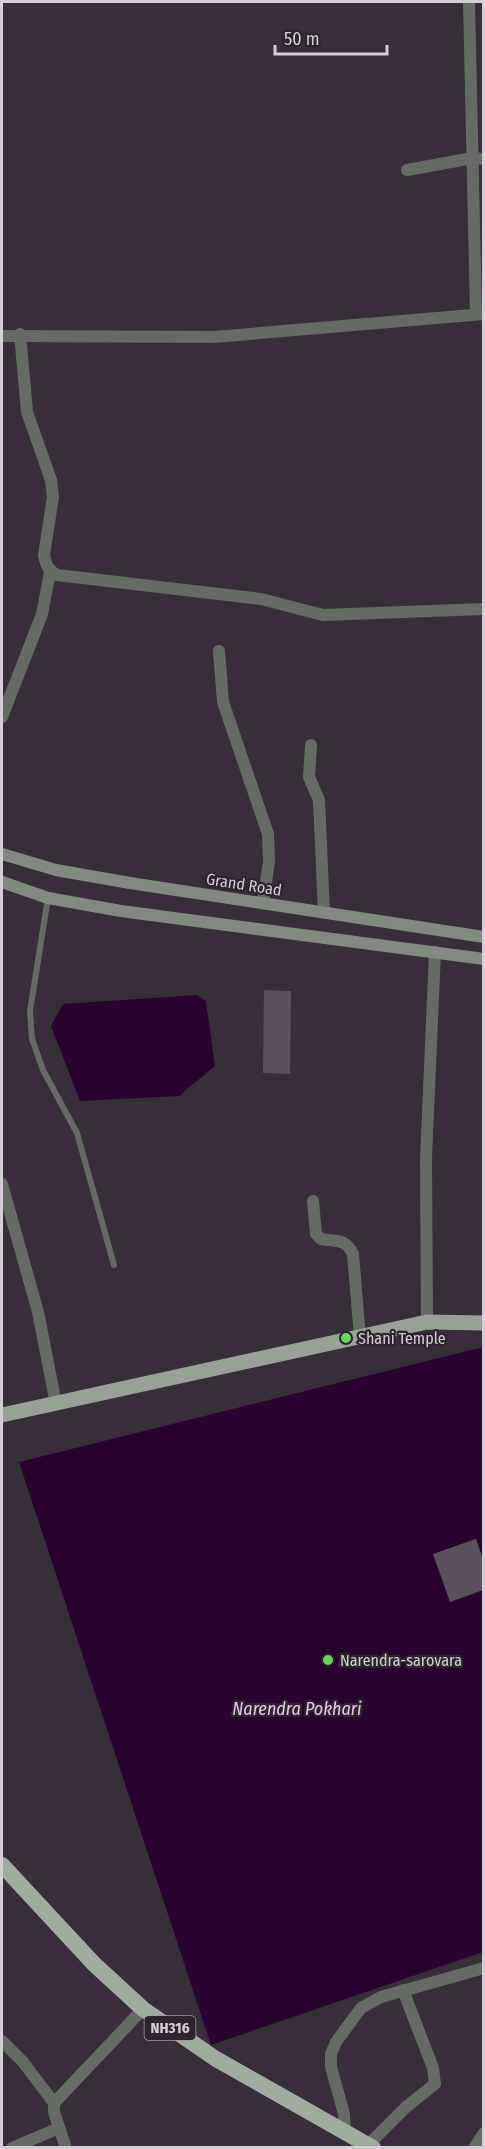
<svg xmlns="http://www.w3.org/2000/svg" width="485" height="2149" font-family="'Fira Sans Condensed',sans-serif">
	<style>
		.water { fill: #29032f }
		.building { fill: #5b515c }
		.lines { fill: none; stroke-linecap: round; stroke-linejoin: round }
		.service { stroke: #656a65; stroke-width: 6 }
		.minor { stroke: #656a65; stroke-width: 12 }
		.tertiary { stroke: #656a65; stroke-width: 12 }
		.secondary { stroke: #828981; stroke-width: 12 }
		.primary { stroke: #97a196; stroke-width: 15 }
		.trunk { stroke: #a1aca0; stroke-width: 16 }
		.poi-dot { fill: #69d464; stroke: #2d242e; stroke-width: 2 }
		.labels { text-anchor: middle; stroke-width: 4.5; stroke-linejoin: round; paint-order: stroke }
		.shield { fill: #2d242e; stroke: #a29ca3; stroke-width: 1.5 }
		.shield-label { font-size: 15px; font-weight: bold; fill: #d4cfd5 }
		.street-label { font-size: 16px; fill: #d4cfd5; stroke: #2d242e }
		.poi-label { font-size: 16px; fill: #d4cfd5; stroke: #2d242e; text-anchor: start }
		.water-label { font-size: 18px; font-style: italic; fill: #eec2f5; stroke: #2d242e }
	</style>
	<rect width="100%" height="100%" fill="#372e39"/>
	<g class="water">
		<polygon points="197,995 206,1001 215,1066 179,1096 80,1101 51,1026 63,1004"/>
		<polygon points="483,1347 483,1559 476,1539 434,1554 450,1602 483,1590 483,1952 211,2045 19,1462"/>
	</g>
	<g class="building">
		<polygon points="264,990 291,991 290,1074 263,1073"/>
		<polygon points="476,1539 483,1559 483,1590 450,1602 433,1554"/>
	</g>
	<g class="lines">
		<polyline class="service" points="48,898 30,1011 32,1039 43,1070 77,1133 114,1265"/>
		<g class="minor">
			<polyline points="469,2 476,314"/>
			<polyline points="407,170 473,158 484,159"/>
			<path d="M 20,334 L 27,412 L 51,480 L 53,497 L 44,555 C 46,565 48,570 57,575 L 261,599 L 323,615 L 484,609"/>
			<polyline points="2,336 214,337 484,314"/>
			<polyline points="219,651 223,702 268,834 269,861 263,903"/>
			<polyline points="2,717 42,614 50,572"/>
			<polyline points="311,745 309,777 319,800 324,913"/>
			<polyline points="2,1184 38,1312 56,1404"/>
			<path d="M 313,1201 L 316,1234 L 321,1239 C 336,1242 345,1238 353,1254 L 360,1337"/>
			<polyline points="427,1322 426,1158 435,952"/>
			<polyline points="2,2041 23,2062 54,2103"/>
			<polyline points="368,2145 406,2107 435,2084 433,2068 403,1990"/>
			<polyline points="12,2148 59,2128"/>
			<polyline points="66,2148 54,2112 54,2103 143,2009"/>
			<polyline points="474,2148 484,2133"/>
		</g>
		<polyline class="tertiary" points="345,2134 344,2114 331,2067 331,2054 336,2042 361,2008 381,1997 484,1968"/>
		<g class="secondary">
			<polyline points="2,854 56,870 130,883 484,937"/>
			<polyline points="2,882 48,898 121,911 484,959"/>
		</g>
		<polyline class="primary" points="2,1415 427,1322 484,1323"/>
		<polyline class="trunk" points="2,1865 94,1964 143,2009 216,2059 373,2148"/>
	</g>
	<g class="poi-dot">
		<circle cx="346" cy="1338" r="6"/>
		<circle cx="328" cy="1660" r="6"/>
	</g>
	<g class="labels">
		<rect class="shield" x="144.5" y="2016" width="51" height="24" rx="4.5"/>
		<g class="shield-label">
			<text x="170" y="2033">NH316</text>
		</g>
		<g class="street-label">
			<text transform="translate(244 884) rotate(9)" y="6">Grand Road</text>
		</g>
		<g class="poi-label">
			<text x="358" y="1344">Shani Temple</text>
			<text x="340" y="1666">Narendra-sarovara</text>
		</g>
		<g class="water-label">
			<text x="297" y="1715">Narendra Pokhari</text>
		</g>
	</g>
	<rect width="485" height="2149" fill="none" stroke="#d4cfd5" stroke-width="6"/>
	<path d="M275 45v9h112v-9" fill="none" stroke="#d4cfd5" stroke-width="3"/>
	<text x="284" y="45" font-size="18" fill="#d4cfd5" stroke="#2d242e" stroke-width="4.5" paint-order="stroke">50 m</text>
</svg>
